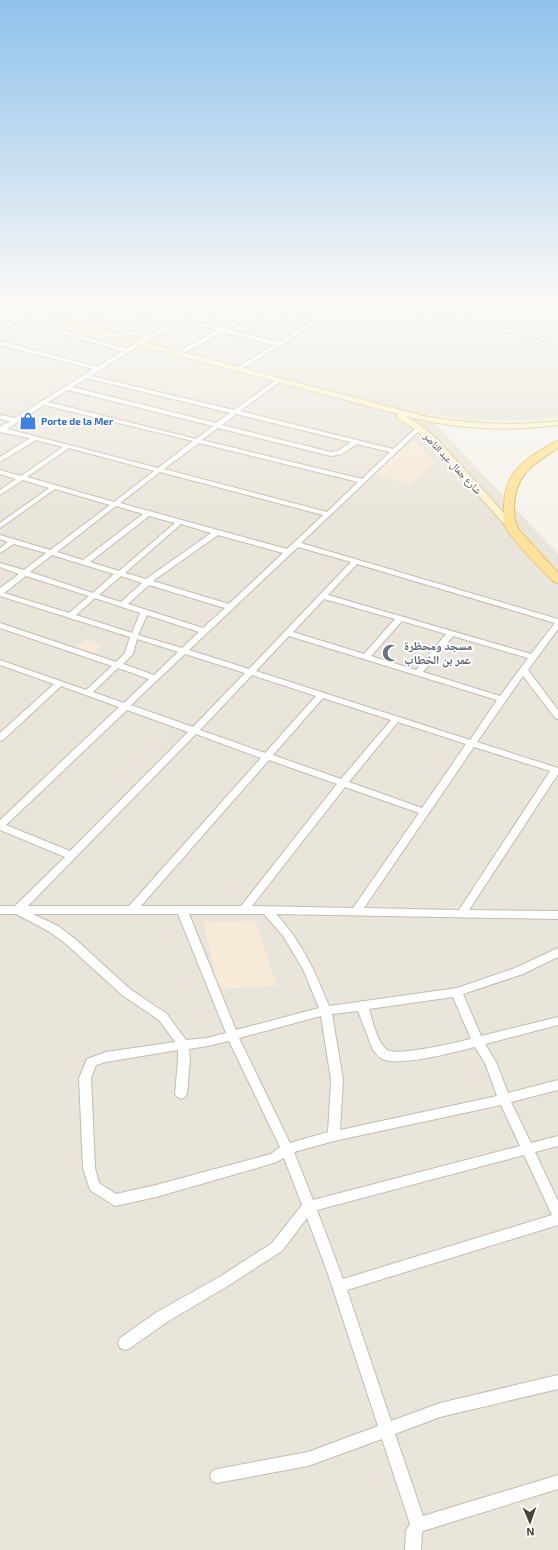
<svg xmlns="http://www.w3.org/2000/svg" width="558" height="1550" font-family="'Exo 2','Noto Naskh Arabic',sans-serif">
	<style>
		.residential { fill: #eae5da }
		.commercial { fill: #f7ead8 }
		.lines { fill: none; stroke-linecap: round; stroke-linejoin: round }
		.street-casing { stroke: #c2bbae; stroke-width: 2 }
		.secondary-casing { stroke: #d6c79b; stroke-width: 2 }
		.primary-casing { stroke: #e6c16a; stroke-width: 2 }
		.street { fill: #fff; fill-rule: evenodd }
		.secondary { fill: #fff3cd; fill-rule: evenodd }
		.primary { fill: #ffe39c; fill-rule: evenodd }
		.labels { text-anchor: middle; stroke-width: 4; stroke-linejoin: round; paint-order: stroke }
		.far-shop-label { font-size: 10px; font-weight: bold; fill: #366cbe; stroke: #fff; text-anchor: start }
		.far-street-label { font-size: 10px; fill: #4b4439; stroke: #fff }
		.worship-label { font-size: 12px; font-weight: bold; fill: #5b616d; stroke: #fff; text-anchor: start }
	</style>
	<rect width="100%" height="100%" fill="#f6f3ec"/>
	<polygon class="residential" points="0,302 497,302 558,319 558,418 522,421 471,420 426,414 558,554 558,1550 0,1550"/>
	<g class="commercial">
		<polygon points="413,440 434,463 410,484 372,473"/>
		<polygon points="86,639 102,645 93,653 75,648"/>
		<polygon points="256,921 277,986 219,989 203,922"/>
	</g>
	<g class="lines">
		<g class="street-casing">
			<g id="street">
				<path d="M 15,302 L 24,302 L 81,318 L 111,303 L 110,302 L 120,302 L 221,328 L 239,319 L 174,302 L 184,302 L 243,316 L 260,307 L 243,302 L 252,302 L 264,305 L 269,302 L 275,302 L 269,306 L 318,318 L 345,302 L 351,302 L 239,370 L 234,369 L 274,345 L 223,332 L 180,355 L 176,355 L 176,353 L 217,330 L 182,321 L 141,344 L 91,376 L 234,410 L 279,378 L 281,379 L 281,381 L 240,411 L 393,449 L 417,427 L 421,427 L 421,429 L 301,543 L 558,619 L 558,629 L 528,670 L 558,710 L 558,719 L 555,718 L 523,676 L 477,742 L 558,768 L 558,774 L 469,910 L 558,911 L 558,919 L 276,914 C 302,942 315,971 329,1006 L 457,988 L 515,968 L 558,948 L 558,957 L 523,974 L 463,994 L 481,1036 L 558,1017 L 558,1025 L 485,1044 L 496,1062 L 508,1093 L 558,1080 L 558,1090 L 511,1102 L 531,1143 L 558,1136 L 558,1146 L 535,1152 L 558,1201 L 558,1225 L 347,1290 L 391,1421 L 440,1403 L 558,1375 L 558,1389 L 440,1417 L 395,1434 L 423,1516 L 558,1475 L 558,1489 L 423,1531 L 422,1533 L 421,1550 L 405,1550 L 406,1531 L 410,1524 L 382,1439 L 308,1466 L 217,1483 L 212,1481 L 210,1476 L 212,1471 L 217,1469 L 308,1452 L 378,1426 L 327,1271 L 307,1218 L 282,1251 L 231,1284 L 167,1322 L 130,1348 L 125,1350 L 120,1348 L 118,1343 L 120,1338 L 157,1312 L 221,1276 L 272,1243 L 302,1205 L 284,1158 L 274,1163 L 156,1197 L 115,1206 L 90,1190 L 83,1168 L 79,1078 L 87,1059 L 106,1052 L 175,1042 L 159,1020 L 122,995 L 66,944 L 50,932 L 16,914 L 0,914 L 0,906 L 15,906 L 65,857 L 0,830 L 0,820 L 119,707 L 61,686 L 3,740 L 0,741 L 0,733 L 54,684 L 0,665 L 0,660 L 86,690 L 112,666 L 0,628 L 0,623 L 116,662 L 125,653 L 130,637 L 0,596 L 0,588 L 19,574 L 0,567 L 0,563 L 24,570 L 46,553 L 14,544 L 0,553 L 0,548 L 8,542 L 0,539 L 0,535 L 50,550 L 110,505 L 55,489 L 0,528 L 0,523 L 49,488 L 23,480 L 0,495 L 0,490 L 16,479 L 0,474 L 0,470 L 21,476 L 63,447 L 36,440 L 0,462 L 0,457 L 30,438 L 0,432 L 0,427 L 10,421 L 0,419 L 0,415 L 15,418 L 93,369 L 0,345 L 0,341 L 97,367 L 122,351 L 19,321 L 0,331 L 0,327 L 14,320 L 0,316 L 0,312 L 126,349 L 143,338 ZM 117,305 L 176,320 L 147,336 L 86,319 ZM 265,308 L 314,320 L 299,330 L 248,318 ZM 244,320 L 295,332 L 278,342 L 227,329 ZM 87,378 L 230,413 L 216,423 L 72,387 ZM 68,390 L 213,426 L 196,439 L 48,402 ZM 44,405 L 193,441 L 158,468 L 7,429 ZM 236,414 L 351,442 L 338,451 L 331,452 L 222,425 ZM 218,428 L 331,456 L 342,454 L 357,444 L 390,452 L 362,479 L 202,440 ZM 199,443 L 358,482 L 327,512 L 164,469 ZM 69,448 L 154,471 L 114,502 L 27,477 ZM 160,472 L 323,515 L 287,549 L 120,503 ZM 116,506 L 143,514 L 83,560 L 57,552 ZM 149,516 L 175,523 L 119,571 L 90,562 ZM 181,524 L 211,533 L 146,579 L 125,573 ZM 218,535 L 283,553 L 229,604 L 153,581 ZM 298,547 L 351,562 L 249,669 L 189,650 ZM 52,555 L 114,574 L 93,593 L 30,572 ZM 357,564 L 555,623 L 531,654 L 328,595 ZM 26,576 L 89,596 L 69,613 L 4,593 ZM 121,576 L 142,583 L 121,602 L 99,595 ZM 149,585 L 225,608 L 203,628 L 128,604 ZM 95,598 L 140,613 L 132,633 L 76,615 ZM 324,599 L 395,619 L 364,654 L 293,632 ZM 147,615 L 199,632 L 182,648 L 138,635 ZM 402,621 L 446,634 L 416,670 L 371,656 ZM 289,636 L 497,700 L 470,740 L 256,671 ZM 453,636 L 528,658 L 500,696 L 423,672 ZM 137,639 L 178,652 L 154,675 L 123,664 L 133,654 ZM 185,654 L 245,673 L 193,727 L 131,705 ZM 118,668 L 149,679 L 124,703 L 93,692 ZM 252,675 L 316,696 L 265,753 L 200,730 ZM 323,698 L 391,720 L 341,779 L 273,755 ZM 127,710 L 188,732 L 70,851 L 6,825 ZM 398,722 L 466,744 L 422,808 L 349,782 ZM 196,734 L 261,758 L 129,906 L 28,906 ZM 474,747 L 550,771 L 459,910 L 364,908 ZM 269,760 L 337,784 L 241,906 L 141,906 ZM 345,787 L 419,813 L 353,908 L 252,906 ZM 33,914 L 178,914 L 226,1033 L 207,1038 L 186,1040 L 167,1014 L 130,989 L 74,938 L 58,926 ZM 189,914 L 264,914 L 283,936 L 303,969 L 319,1008 L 236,1030 ZM 453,997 L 471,1039 C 457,1042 394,1058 386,1049 C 376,1039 373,1022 369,1009 ZM 358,1011 L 373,1050 C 376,1053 378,1057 382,1059 C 400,1067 455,1052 475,1047 L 485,1063 L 497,1096 L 340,1130 L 343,1080 L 332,1014 ZM 321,1016 L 331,1080 L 328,1132 L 290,1143 L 239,1038 ZM 229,1041 L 280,1147 L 271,1154 L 156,1185 L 116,1194 L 99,1183 L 95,1168 L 91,1078 L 96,1065 L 106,1062 L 178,1050 L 178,1060 L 175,1094 L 177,1097 L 181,1099 L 185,1097 L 187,1094 L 190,1060 L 189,1049 L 207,1046 ZM 501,1105 L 520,1146 L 313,1200 L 294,1152 L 334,1141 ZM 524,1155 L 552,1215 L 343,1279 L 317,1210 Z"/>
				<polygon points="378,302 388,302 551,339 548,341"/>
				<polygon points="446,302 456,302 464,305 461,307"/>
			</g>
		</g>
		<g class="secondary-casing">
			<path id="secondary" d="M 0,304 L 424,416 C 469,424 512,426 558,421 L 558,425 C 506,432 455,429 405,416 L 422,426 L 436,438 L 513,523 L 515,525 L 513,527 L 507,527 L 430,442 L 416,430 L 397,418 L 396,416 L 398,414 L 0,308 Z"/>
		</g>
		<g class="primary-casing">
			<path id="primary" d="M 558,441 L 558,448 C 533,464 515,474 514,507 C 514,516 514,523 520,531 L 558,573 L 558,583 L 554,582 C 542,569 510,539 504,524 C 503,519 504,513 504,508 C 504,480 516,466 539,451 C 545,448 551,443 558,441 Z"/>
		</g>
		<use href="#street" class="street"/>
		<use href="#secondary" class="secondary"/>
		<use href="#primary" class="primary"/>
	</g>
	<linearGradient id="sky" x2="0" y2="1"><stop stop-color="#8fc1ec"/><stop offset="0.58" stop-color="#fbfaf6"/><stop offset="1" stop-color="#fbfaf6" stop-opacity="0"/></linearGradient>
	<rect width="558" height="519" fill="url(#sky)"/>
	<defs>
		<g id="shop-bare" transform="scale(1.38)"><path d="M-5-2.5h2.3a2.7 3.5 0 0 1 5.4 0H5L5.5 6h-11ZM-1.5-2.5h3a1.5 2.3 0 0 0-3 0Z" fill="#3f7fe0" stroke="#fff" stroke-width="2.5" paint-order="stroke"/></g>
		<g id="mosque-bare" transform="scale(1.38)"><path d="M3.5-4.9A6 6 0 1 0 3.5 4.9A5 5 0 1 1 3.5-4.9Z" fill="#6b7280" stroke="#fff" stroke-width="2.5" paint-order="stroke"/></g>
	</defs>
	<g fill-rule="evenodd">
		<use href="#shop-bare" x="28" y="421"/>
		<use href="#mosque-bare" x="391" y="653"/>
	</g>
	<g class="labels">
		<g class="far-shop-label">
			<text x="41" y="425">Porte de la Mer</text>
		</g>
		<g class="far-street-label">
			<text transform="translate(453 463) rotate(47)" y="4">شارع جمال عبد الناصر</text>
		</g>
		<g class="worship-label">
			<text x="404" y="650">مسجد ومحظرة<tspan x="404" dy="14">عمر بن الخطاب</tspan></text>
		</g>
	</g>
	<g transform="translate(530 1522) rotate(178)" stroke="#ffffff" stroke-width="3" paint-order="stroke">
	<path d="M0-3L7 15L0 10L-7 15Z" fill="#4b4439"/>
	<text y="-6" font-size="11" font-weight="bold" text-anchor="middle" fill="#4b4439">N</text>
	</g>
</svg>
